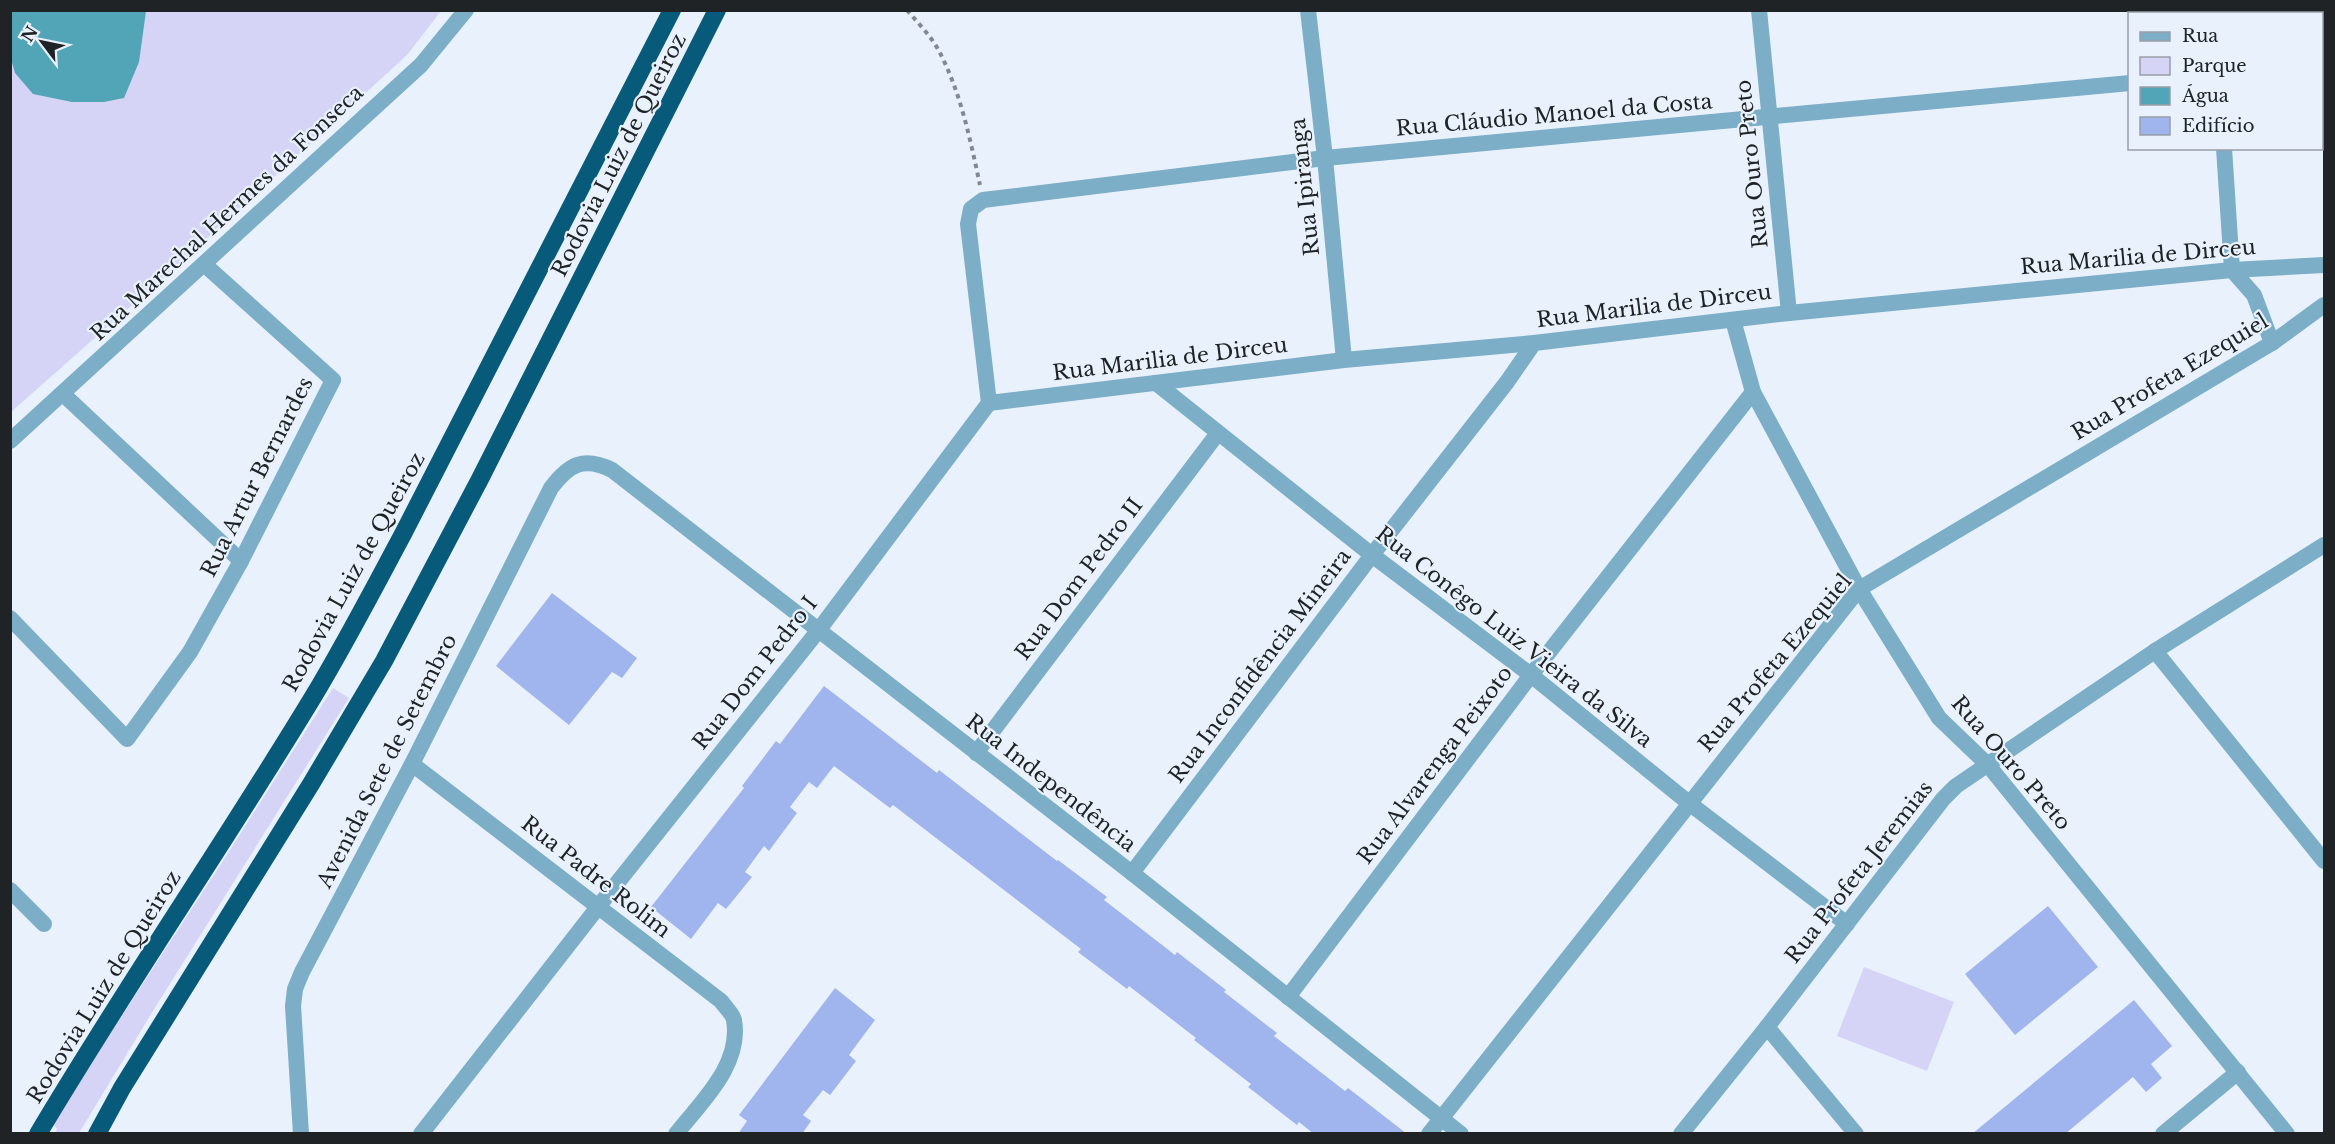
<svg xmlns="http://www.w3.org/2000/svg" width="2335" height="1144" font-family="'Libre Baskerville',serif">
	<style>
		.green { fill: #d5d3f6 }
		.water { fill: #51a5b6 }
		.building { fill: #a0b4ed }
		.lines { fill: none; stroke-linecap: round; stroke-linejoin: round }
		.path { stroke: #82888f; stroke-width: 4; stroke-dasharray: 4.5 4.5; stroke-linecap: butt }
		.minor { stroke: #7caec8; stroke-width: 16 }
		.motorway { stroke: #085a7a; stroke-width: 18 }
		.labels { text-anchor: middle; stroke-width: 4.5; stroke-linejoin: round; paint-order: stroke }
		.street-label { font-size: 21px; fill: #202326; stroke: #e9f2fc }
	</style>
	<rect width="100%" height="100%" fill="#e9f2fc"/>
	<g class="green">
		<polygon points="11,11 441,11 407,55 191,253 11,412"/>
		<polygon points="333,688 349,698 151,1014 79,1133 55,1133 57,1129 53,1124 76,1086 223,861"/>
		<polygon points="1864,967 1954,1002 1927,1071 1837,1036"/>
	</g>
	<polygon class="water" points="10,11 146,11 139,62 124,98 104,102 72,102 33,94 15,73 11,59"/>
	<g class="building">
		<polygon points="552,593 637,658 622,678 612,672 569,725 496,666"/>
		<polygon points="824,686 937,773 939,770 1057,861 1058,860 1107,897 1104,900 1175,955 1177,952 1226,990 1224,992 1277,1033 1274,1036 1345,1091 1348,1088 1407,1134 1314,1134 1299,1122 1297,1125 1248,1087 1251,1084 1194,1040 1196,1038 1129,986 1127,989 1078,952 1081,949 893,805 890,808 834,766 817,788 809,782 790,807 797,813 769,851 764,846 745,872 752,877 726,909 718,903 691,939 651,907 744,788 742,786 776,741 780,744"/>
		<polygon points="2048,906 2098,967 2015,1035 1965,974"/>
		<polygon points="835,988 875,1020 849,1055 856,1061 830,1095 823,1090 803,1115 811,1121 802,1134 738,1134 747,1121 739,1115"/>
		<polygon points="2134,1000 2172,1046 2151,1064 2162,1078 2146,1092 2133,1077 2065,1134 1972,1134"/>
	</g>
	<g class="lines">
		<path class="path" d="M 907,10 C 918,23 931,36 939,51 C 961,93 970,139 980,185"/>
		<g class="minor">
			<polyline points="1308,10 1325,158 1344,360"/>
			<polyline points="1759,10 1789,313"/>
			<polyline points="2322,64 2324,64"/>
			<polyline points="2224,148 2232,270 2254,295 2272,343"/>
			<polyline points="1733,320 1753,392 1859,589 1939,718 1988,765 2287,1134"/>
			<polyline points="1156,383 1372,555 1531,675 1689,803 1847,924"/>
			<polyline points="63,394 241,561"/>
			<polyline points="989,403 1344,360 1534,343 1789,313 2232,270 2324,265"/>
			<polyline points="10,441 421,65 466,10"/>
			<polyline points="10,618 127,739 190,652 241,561 333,380 205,265"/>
			<polyline points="2155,651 2324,861"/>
			<polyline points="976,753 1218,433"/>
			<path d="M 412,764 L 721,1001 C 725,1007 733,1014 734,1020 C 742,1065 701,1102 676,1134"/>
			<polyline points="1132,873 1372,555 1507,382 1534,343"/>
			<polyline points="10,890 44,924"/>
			<polyline points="1288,997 1531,675 1753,392"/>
			<polyline points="1767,1027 1856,1134"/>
			<path d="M 301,1134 L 293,1006 L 295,989 L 302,972 L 412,764 L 551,488 C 569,464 584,456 612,470 L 1132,873 L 1461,1134"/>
			<polyline points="421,1134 598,907 818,631 989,403 968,224 971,209 983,200 1325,158 2130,83"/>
			<polyline points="1429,1134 1859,589 2272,343 2324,305"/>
			<polyline points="1681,1134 1767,1027 1943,799 1956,786 2155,651 2324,545"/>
			<polyline points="2163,1134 2238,1072"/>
		</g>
		<g class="motorway">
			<path d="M 38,1134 C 126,986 224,844 313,697 C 345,644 374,588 403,534 L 672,10"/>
			<polyline points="97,1134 122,1088 311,784 384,661 480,479 717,10"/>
		</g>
	</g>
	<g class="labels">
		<g class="street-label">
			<text transform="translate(1554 115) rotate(-5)" y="7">Rua Cláudio Manoel da Costa</text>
			<text transform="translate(619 155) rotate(-63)" y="7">Rodovia Luiz de Queiroz</text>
			<text transform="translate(1752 164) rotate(-96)" y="7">Rua Ouro Preto</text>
			<text transform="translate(1305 187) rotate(-96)" y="7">Rua Ipiranga</text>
			<text transform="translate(227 213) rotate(-43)" y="7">Rua Marechal Hermes da Fonseca</text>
			<text transform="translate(2138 257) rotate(-5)" y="7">Rua Marilia de Dirceu</text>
			<text transform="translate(1654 306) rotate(-7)" y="7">Rua Marilia de Dirceu</text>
			<text transform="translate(1170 359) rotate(-7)" y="7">Rua Marilia de Dirceu</text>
			<text transform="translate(2170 377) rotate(-31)" y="7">Rua Profeta Ezequiel</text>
			<text transform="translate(257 477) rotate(-63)" y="7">Rua Artur Bernardes</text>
			<text transform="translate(354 572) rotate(-61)" y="7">Rodovia Luiz de Queiroz</text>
			<text transform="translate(1079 579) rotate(-53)" y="7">Rua Dom Pedro II</text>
			<text transform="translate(1514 637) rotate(38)" y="7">Rua Conêgo Luiz Vieira da Silva</text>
			<text transform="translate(1775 663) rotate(-50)" y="7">Rua Profeta Ezequiel</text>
			<text transform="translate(1260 666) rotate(-53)" y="7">Rua Inconfidência Mineira</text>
			<text transform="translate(755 673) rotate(-52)" y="7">Rua Dom Pedro I</text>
			<text transform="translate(387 761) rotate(-63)" y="7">Avenida Sete de Setembro</text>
			<text transform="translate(2011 763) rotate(49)" y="7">Rua Ouro Preto</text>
			<text transform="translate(1435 765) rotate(-53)" y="7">Rua Alvarenga Peixoto</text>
			<text transform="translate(1051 783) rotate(38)" y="7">Rua Independência</text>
			<text transform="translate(1859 872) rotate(-52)" y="7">Rua Profeta Jeremias</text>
			<text transform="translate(596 877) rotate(38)" y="7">Rua Padre Rolim</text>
			<text transform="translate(104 987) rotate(-58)" y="7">Rodovia Luiz de Queiroz</text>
		</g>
	</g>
	<rect width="2335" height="1144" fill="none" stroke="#202326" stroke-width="24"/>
	<rect x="2128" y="12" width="195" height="138" fill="#e9f2fc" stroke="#999fa6" stroke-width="1.5"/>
	<rect x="2140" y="32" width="30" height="9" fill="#7caec8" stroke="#999fa6" stroke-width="1.5"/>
	<text x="2182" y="42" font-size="18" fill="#202326">Rua</text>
	<rect x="2140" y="57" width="30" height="18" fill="#d5d3f6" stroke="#999fa6" stroke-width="1.5"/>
	<text x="2182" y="72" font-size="18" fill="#202326">Parque</text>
	<rect x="2140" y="87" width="30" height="18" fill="#51a5b6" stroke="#999fa6" stroke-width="1.5"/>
	<text x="2182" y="102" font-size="18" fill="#202326">Água</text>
	<rect x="2140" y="117" width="30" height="18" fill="#a0b4ed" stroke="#999fa6" stroke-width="1.5"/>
	<text x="2182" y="132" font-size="18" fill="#202326">Edifício</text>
	<g transform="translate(42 42) rotate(302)" stroke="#e9f2fc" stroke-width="4.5" paint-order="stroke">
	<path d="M0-4.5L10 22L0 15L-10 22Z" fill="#202326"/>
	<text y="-9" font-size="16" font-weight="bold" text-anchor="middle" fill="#202326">N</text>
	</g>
</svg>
